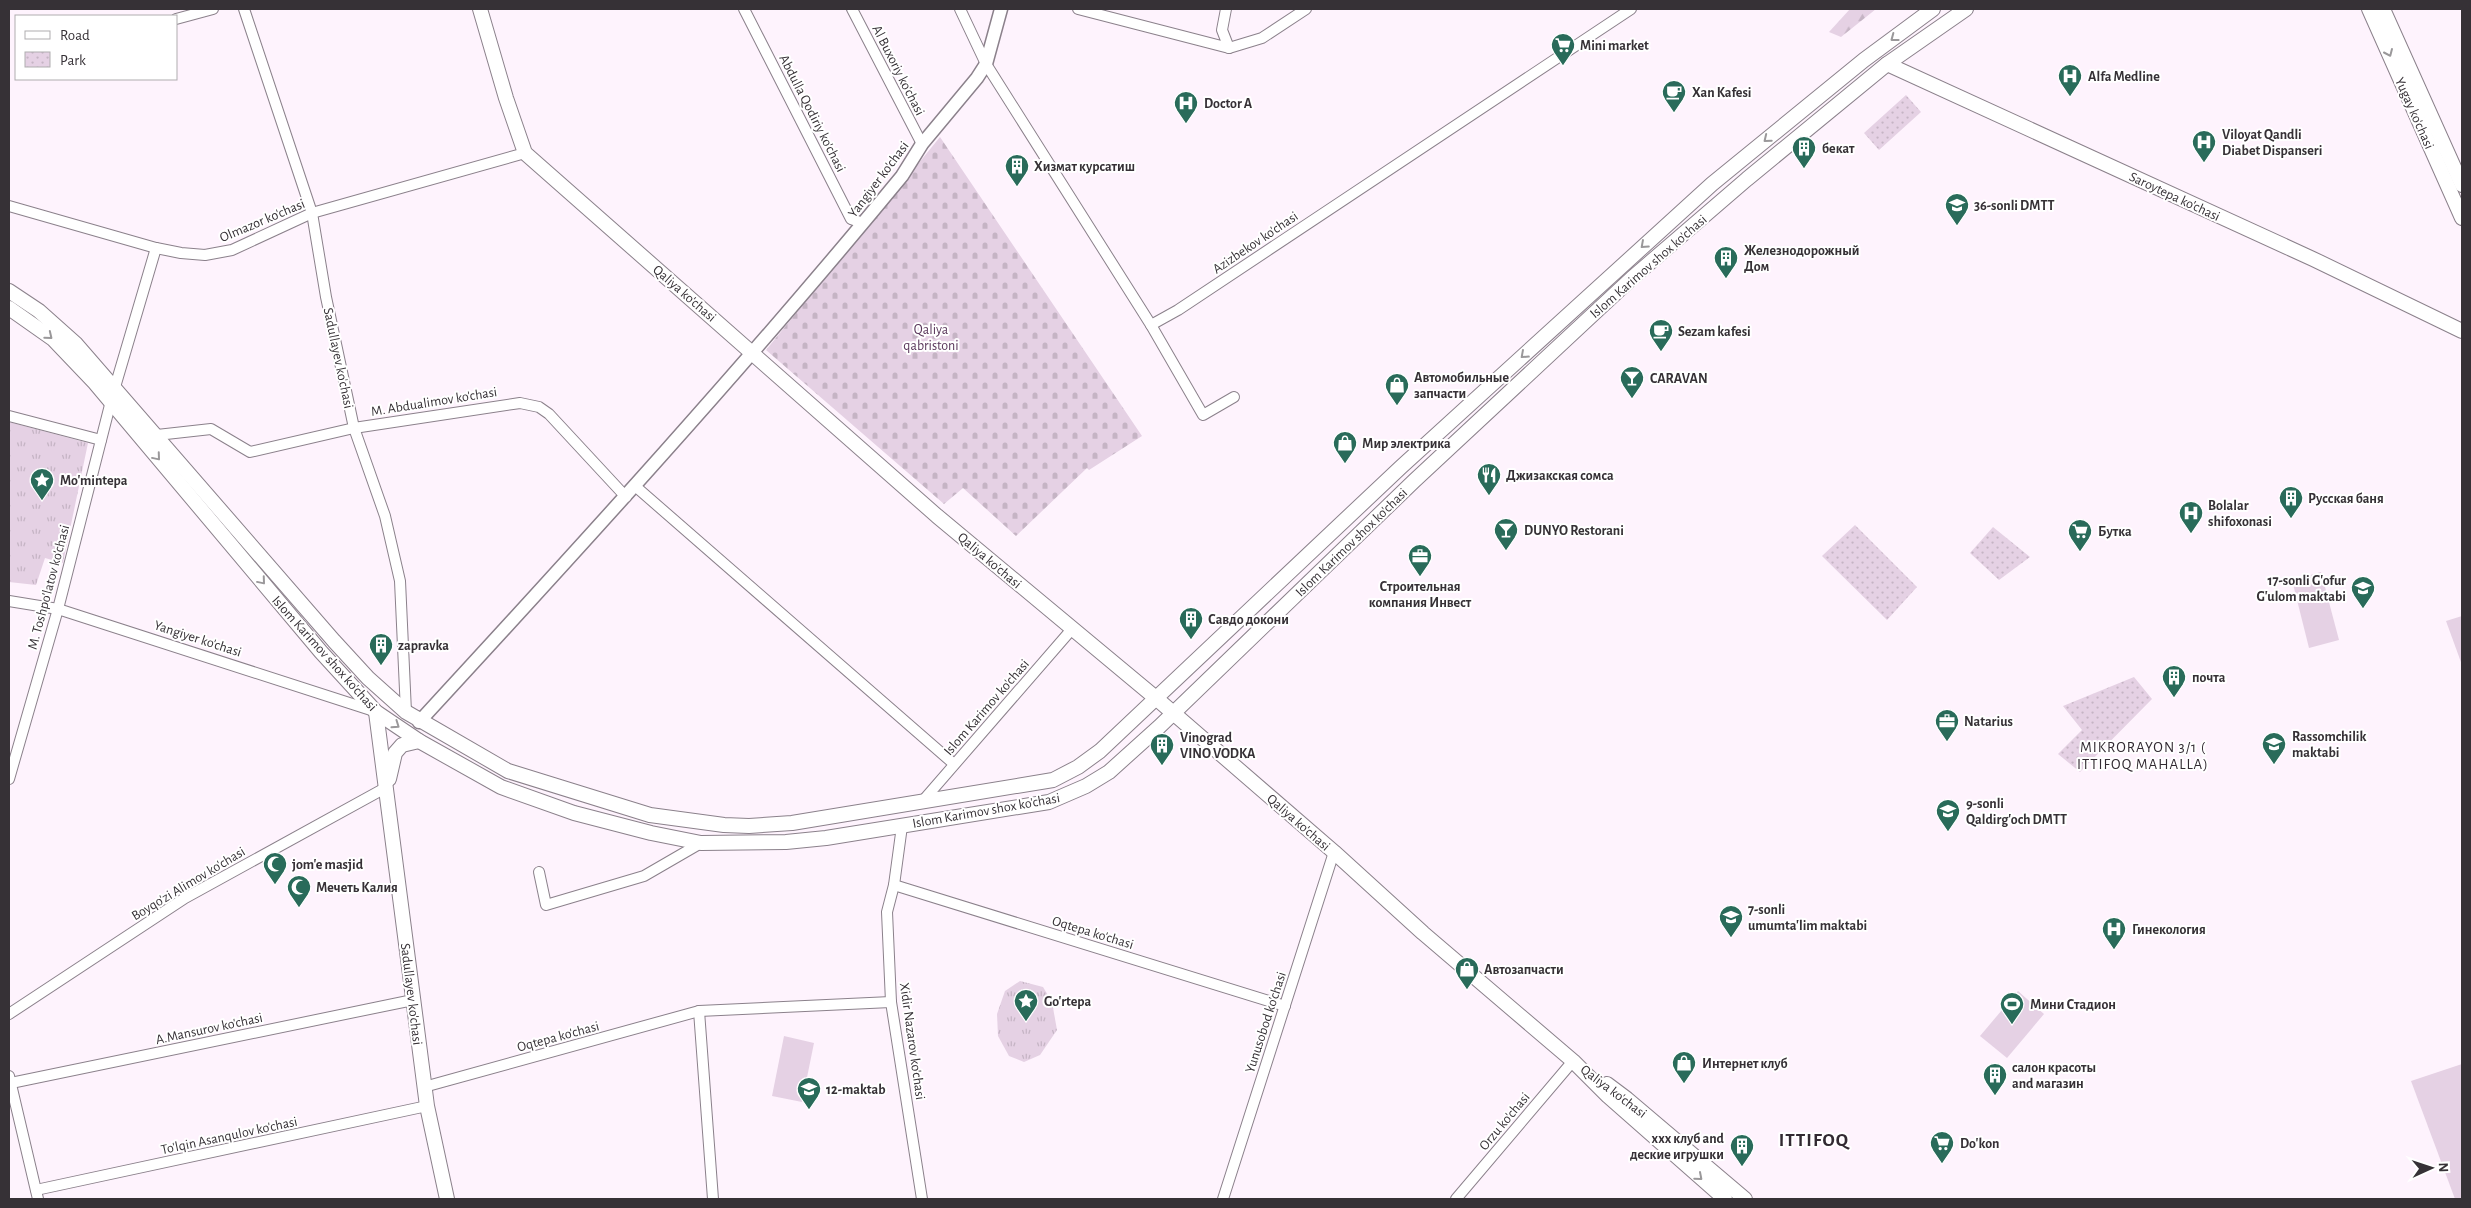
<svg xmlns="http://www.w3.org/2000/svg" width="2471" height="1208" font-family="'Alegreya Sans',sans-serif">
	<style>
		.grass { fill: url(#grass-tufts) }
		.forest { fill: url(#forest-firs) }
		.cemetery { fill: url(#cemetery-stones) }
		.park { fill: url(#park-dots) }
		.pitch { fill: #e5d1e4 }
		.lines { fill: none; stroke-linecap: round; stroke-linejoin: round }
		.minor-casing { stroke: #8b818b; stroke-width: 12 }
		.tertiary-casing { stroke: #8b818b; stroke-width: 15 }
		.secondary-casing { stroke: #8b818b; stroke-width: 16 }
		.minor { stroke: #fff; stroke-width: 10 }
		.tertiary { stroke: #fff; stroke-width: 12 }
		.secondary { stroke: #fff; stroke-width: 14 }
		.oneway { stroke: #9a989a }
		.labels { text-anchor: middle; stroke-width: 4; stroke-linejoin: round; paint-order: stroke }
		.poi-label { font-size: 14px; font-weight: bold; fill: #363136; stroke: #fff; text-anchor: start }
		.street-label { font-size: 14px; fill: #363136; stroke: #fff }
		.park-label { font-size: 14px; fill: #5a375b; stroke: #fff }
		.neighbourhood-label { font-size: 15px; letter-spacing: 1px; fill: #322a32; stroke: #fff }
		.district-label { font-size: 19px; font-weight: bold; letter-spacing: 1px; fill: #322a32; stroke: #fff }
	</style>
	<defs>
		<pattern id="grass-tufts" width="24" height="20" patternUnits="userSpaceOnUse" patternTransform="scale(1.25)"><rect width="24" height="20" fill="#e5d1e4"/><path d="M3 7l-1-3M5 7V3M7 7l1-3M15 17l-1-3M17 17v-4M19 17l1-3" fill="none" stroke="#c5b4c4"/></pattern>
		<pattern id="forest-firs" width="22" height="20" patternUnits="userSpaceOnUse" patternTransform="scale(1.25)"><rect width="22" height="20" fill="#e5d1e4"/><path d="M5 1l3.5 6h-7zM16 11l3.5 6h-7z" fill="#c5b4c4"/></pattern>
		<pattern id="cemetery-stones" width="16" height="16" patternUnits="userSpaceOnUse" patternTransform="scale(1.25)"><rect width="16" height="16" fill="#e5d1e4"/><path d="M2 7V4a2 2 0 0 1 4 0v3zM10 15v-3a2 2 0 0 1 4 0v3z" fill="#c5b4c4"/></pattern>
		<pattern id="park-dots" width="8" height="8" patternUnits="userSpaceOnUse" patternTransform="scale(1.25)"><rect width="8" height="8" fill="#e5d1e4"/><path d="M2 2h.1M6 6h.1" fill="none" stroke="#c5b4c4" stroke-width="1.8" stroke-linecap="round"/></pattern>
	</defs>
	<rect width="100%" height="100%" fill="#fef3fd"/>
	<g class="grass">
		<polygon points="9,422 88,443 63,563 45,558 36,585 9,582"/>
		<polygon points="1020,981 1043,987 1052,1002 1057,1030 1040,1055 1024,1062 1009,1056 998,1036 997,1014 1005,991"/>
	</g>
	<polygon class="forest" points="1850,9 1876,9 1841,37 1829,32"/>
	<polygon class="cemetery" points="940,137 1142,436 1089,470 1087,468 1016,536 963,488 944,504 766,350"/>
	<g class="park">
		<polygon points="1906,95 1921,112 1879,150 1864,133"/>
		<polygon points="1855,525 1917,587 1887,620 1822,556"/>
		<polygon points="1993,527 2030,557 1999,580 1970,553"/>
		<polygon points="2134,677 2152,699 2080,772 2058,754 2082,730 2063,706"/>
	</g>
	<g class="pitch">
		<polygon points="2321,572 2339,640 2309,648 2292,580"/>
		<polygon points="2462,616 2462,665 2446,621"/>
		<polygon points="2018,991 2044,1014 2007,1058 1980,1036"/>
		<polygon points="784,1036 814,1043 802,1102 772,1096"/>
		<polygon points="2462,1064 2462,1199 2455,1199 2411,1081"/>
	</g>
	<g class="lines">
		<g class="minor-casing">
			<g id="minor">
				<polyline points="244,9 312,213 326,297 354,428 385,516 400,581 406,712"/>
				<polyline points="744,9 851,219 863,223"/>
				<polyline points="852,9 922,144"/>
				<polyline points="960,9 986,64 1151,325 1178,310 1631,9"/>
				<polyline points="1078,9 1229,48 1222,30 1226,9"/>
				<polyline points="176,19 213,9"/>
				<polyline points="1229,48 1262,38 1306,9"/>
				<polyline points="9,206 156,248 181,253 205,255 232,250 312,213 525,153"/>
				<polyline points="1151,325 1203,415 1234,397"/>
				<polyline points="115,387 156,248"/>
				<polyline points="9,416 101,440"/>
				<polyline points="157,435 211,429 250,452 354,428 520,403 539,407 549,414 626,497"/>
				<polyline points="635,486 954,764"/>
				<polyline points="9,601 58,609 374,711"/>
				<polyline points="9,779 58,609 111,401"/>
				<polyline points="921,803 1072,629"/>
				<polyline points="902,826 894,885 887,912 891,1002 922,1199"/>
				<polyline points="539,872 546,905 644,876 701,843"/>
				<polyline points="894,885 1285,1006"/>
				<polyline points="699,1011 713,1199"/>
				<polyline points="9,1014 185,898 387,787"/>
				<polyline points="9,1076 38,1199"/>
				<polyline points="11,1083 413,1000"/>
				<polyline points="424,1087 699,1011 891,1002"/>
				<polyline points="36,1190 427,1106"/>
				<polyline points="1223,1199 1334,852"/>
				<polyline points="1456,1199 1573,1061"/>
			</g>
		</g>
		<g class="tertiary-casing">
			<path id="tertiary" d="M 419,722 C 584,543 748,363 902,176 L 922,144 L 977,78 L 986,64 L 1001,9"/>
		</g>
		<g class="secondary-casing">
			<g id="secondary">
				<polyline points="480,9 506,98 525,153 937,516 1157,699 1334,852 1423,933 1573,1061 1608,1096 1725,1199"/>
				<polyline points="2369,9 2462,218"/>
				<polyline points="2383,9 2462,185"/>
				<polyline points="1887,64 2313,259 2462,331"/>
				<polyline points="9,291 39,311 76,344 334,641 368,678 406,712 508,771 650,815 724,825 749,826 792,823 1053,780 1078,767 1100,751 1401,467 1712,184 1864,60 1933,9"/>
				<polyline points="9,308 53,339 95,383 321,652 376,712 419,741 501,787 574,813 651,833 701,843 786,842 826,838 1049,802 1086,786 1109,772 1159,727 1414,481 1632,278 1747,179 1887,64 1966,9"/>
				<polyline points="376,712 427,1106 447,1199"/>
				<polyline points="389,779 395,753 402,745 419,741"/>
				<polyline points="1607,1084 1627,1099 1745,1199"/>
			</g>
		</g>
		<use href="#minor" class="minor"/>
		<use href="#tertiary" class="tertiary"/>
		<use href="#secondary" class="secondary"/>
	</g>
	<defs><path id="oneway-chevron" d="M-2-3.5L2.5 0L-2 3.5" fill="none" stroke-width="1.6" stroke-linecap="round" stroke-linejoin="round" transform="scale(1.25)"/></defs>
	<g class="oneway">
		<use href="#oneway-chevron" transform="translate(1894 38) rotate(143)"/>
		<use href="#oneway-chevron" transform="translate(2389 53) rotate(66)"/>
		<use href="#oneway-chevron" transform="translate(1767 139) rotate(141)"/>
		<use href="#oneway-chevron" transform="translate(1644 245) rotate(138)"/>
		<use href="#oneway-chevron" transform="translate(49 336) rotate(39)"/>
		<use href="#oneway-chevron" transform="translate(1524 355) rotate(138)"/>
		<use href="#oneway-chevron" transform="translate(157 457) rotate(50)"/>
		<use href="#oneway-chevron" transform="translate(262 581) rotate(50)"/>
		<use href="#oneway-chevron" transform="translate(396 725) rotate(35)"/>
		<use href="#oneway-chevron" transform="translate(1699 1177) rotate(41)"/>
	</g>
	<defs>
		<g id="supermarket-pin" transform="scale(1.25)"><path d="M0 17L-7.5 6A9.5 9.5 0 1 1 7.5 6Z" fill="#296b5a" stroke="#fff"/><path d="M-6-5.5h2.5l.6 2H6L4.5 2H-2.5L-4.4-4H-6ZM-1.5 3.2a1.3 1.3 0 1 0 .1 0ZM3 3.2a1.3 1.3 0 1 0 .1 0Z" fill="#fff"/></g>
		<g id="hospital-pin" transform="scale(1.25)"><path d="M0 17L-7.5 6A9.5 9.5 0 1 1 7.5 6Z" fill="#296b5a" stroke="#fff"/><path d="M-5-5h3v3.5h4V-5h3V5h-3V1.5h-4V5h-3Z" fill="#fff"/></g>
		<g id="cafe-pin" transform="scale(1.25)"><path d="M0 17L-7.5 6A9.5 9.5 0 1 1 7.5 6Z" fill="#296b5a" stroke="#fff"/><path d="M-5.5-4.5H6V0H3Q3 3.5 0 3.5H-2.5Q-5.5 3.5-5.5 0ZM3-3.2v2h1.7v-2ZM-6 4.5H4V6H-6Z" fill="#fff"/></g>
		<g id="building-pin" transform="scale(1.25)"><path d="M0 17L-7.5 6A9.5 9.5 0 1 1 7.5 6Z" fill="#296b5a" stroke="#fff"/><path d="M-4-6H4V6H1V3H-1V6H-4ZM-2.5-4.3h1.7v1.8h-1.7ZM.8-4.3h1.7v1.8H.8ZM-2.5-1h1.7V.8h-1.7ZM.8-1h1.7V.8H.8Z" fill="#fff"/></g>
		<g id="school-pin" transform="scale(1.25)"><path d="M0 17L-7.5 6A9.5 9.5 0 1 1 7.5 6Z" fill="#296b5a" stroke="#fff"/><path d="M0-5L7-2L0 1L-7-2ZM-4 1L0 2.5L4 1V4Q0 6-4 4Z" fill="#fff"/></g>
		<g id="bar-pin" transform="scale(1.25)"><path d="M0 17L-7.5 6A9.5 9.5 0 1 1 7.5 6Z" fill="#296b5a" stroke="#fff"/><path d="M-6-5H6L.8 .8V4.5H3.5V6h-7V4.5H-.8V.8Z" fill="#fff"/></g>
		<g id="shop-pin" transform="scale(1.25)"><path d="M0 17L-7.5 6A9.5 9.5 0 1 1 7.5 6Z" fill="#296b5a" stroke="#fff"/><path d="M-5-2.5h2.3a2.7 3.5 0 0 1 5.4 0H5L5.5 6h-11ZM-1.5-2.5h3a1.5 2.3 0 0 0-3 0Z" fill="#fff"/></g>
		<g id="restaurant-pin" transform="scale(1.25)"><path d="M0 17L-7.5 6A9.5 9.5 0 1 1 7.5 6Z" fill="#296b5a" stroke="#fff"/><path d="M-5-6h1v4h1v-4h1v4h1v-4h1v5L-1.5 .5V6h-2V.5L-5-1ZM5-6V6H3V1.5H1.5Q1.5-4 5-6Z" fill="#fff"/></g>
		<g id="sight-pin" transform="scale(1.25)"><path d="M0 17L-7.5 6A9.5 9.5 0 1 1 7.5 6Z" fill="#296b5a" stroke="#fff"/><path d="M0-6L1.8-2.2L6-1.7L2.9 1.2L3.7 5.4L0 3.3L-3.7 5.4L-2.9 1.2L-6-1.7L-1.8-2.2Z" fill="#fff"/></g>
		<g id="office-pin" transform="scale(1.25)"><path d="M0 17L-7.5 6A9.5 9.5 0 1 1 7.5 6Z" fill="#296b5a" stroke="#fff"/><path d="M-6-3h4V-5.5h4V-3h4V5H-6ZM-1-4.5V-3h2v-1.5ZM-6 0V1H6V0Z" fill="#fff"/></g>
		<g id="university-pin" transform="scale(1.25)"><path d="M0 17L-7.5 6A9.5 9.5 0 1 1 7.5 6Z" fill="#296b5a" stroke="#fff"/><path d="M0-5L7-2L0 1L-7-2ZM-4 1L0 2.5L4 1V4Q0 6-4 4Z" fill="#fff"/></g>
		<g id="mosque-pin" transform="scale(1.25)"><path d="M0 17L-7.5 6A9.5 9.5 0 1 1 7.5 6Z" fill="#296b5a" stroke="#fff"/><path d="M3.5-4.9A6 6 0 1 0 3.5 4.9A5 5 0 1 1 3.5-4.9Z" fill="#fff"/></g>
		<g id="stadium-pin" transform="scale(1.25)"><path d="M0 17L-7.5 6A9.5 9.5 0 1 1 7.5 6Z" fill="#296b5a" stroke="#fff"/><path d="M0-5a6.5 5 0 1 0 0 10a6.5 5 0 1 0 0-10ZM-3.5-1.8h7v3.6h-7Z" fill="#fff"/></g>
	</defs>
	<g fill-rule="evenodd">
		<use href="#supermarket-pin" x="1563" y="45"/>
		<use href="#hospital-pin" x="2070" y="76"/>
		<use href="#cafe-pin" x="1674" y="92"/>
		<use href="#hospital-pin" x="1186" y="103"/>
		<use href="#hospital-pin" x="2204" y="142"/>
		<use href="#building-pin" x="1804" y="148"/>
		<use href="#building-pin" x="1017" y="166"/>
		<use href="#school-pin" x="1957" y="205"/>
		<use href="#building-pin" x="1726" y="258"/>
		<use href="#cafe-pin" x="1661" y="331"/>
		<use href="#bar-pin" x="1632" y="378"/>
		<use href="#shop-pin" x="1397" y="385"/>
		<use href="#shop-pin" x="1345" y="443"/>
		<use href="#restaurant-pin" x="1489" y="475"/>
		<use href="#sight-pin" x="42" y="480"/>
		<use href="#building-pin" x="2291" y="498"/>
		<use href="#hospital-pin" x="2191" y="513"/>
		<use href="#bar-pin" x="1506" y="530"/>
		<use href="#supermarket-pin" x="2080" y="531"/>
		<use href="#office-pin" x="1420" y="556"/>
		<use href="#school-pin" x="2363" y="588"/>
		<use href="#building-pin" x="1191" y="619"/>
		<use href="#building-pin" x="381" y="645"/>
		<use href="#building-pin" x="2174" y="677"/>
		<use href="#office-pin" x="1947" y="721"/>
		<use href="#university-pin" x="2274" y="744"/>
		<use href="#building-pin" x="1162" y="745"/>
		<use href="#school-pin" x="1948" y="811"/>
		<use href="#mosque-pin" x="275" y="864"/>
		<use href="#mosque-pin" x="299" y="887"/>
		<use href="#school-pin" x="1731" y="917"/>
		<use href="#hospital-pin" x="2114" y="929"/>
		<use href="#shop-pin" x="1467" y="969"/>
		<use href="#sight-pin" x="1026" y="1001"/>
		<use href="#stadium-pin" x="2012" y="1004"/>
		<use href="#shop-pin" x="1684" y="1063"/>
		<use href="#building-pin" x="1995" y="1075"/>
		<use href="#school-pin" x="809" y="1089"/>
		<use href="#supermarket-pin" x="1942" y="1143"/>
		<use href="#building-pin" x="1742" y="1146"/>
	</g>
	<g class="labels">
		<g class="poi-label">
			<text x="1580" y="50">Mini market</text>
			<text x="2088" y="81">Alfa Medline</text>
			<text x="1692" y="97">Xan Kafesi</text>
			<text x="1204" y="108">Doctor A</text>
			<text x="2222" y="139">Viloyat Qandli<tspan x="2222" dy="16">Diabet Dispanseri</tspan></text>
			<text x="1822" y="153">бекат</text>
			<text x="1034" y="171">Хизмат курсатиш</text>
			<text x="1974" y="210">36-sonli DMTT</text>
			<text x="1744" y="255">Железнодорожный<tspan x="1744" dy="16">Дом</tspan></text>
			<text x="1678" y="336">Sezam kafesi</text>
			<text x="1414" y="382">Автомобильные<tspan x="1414" dy="16">запчасти</tspan></text>
			<text x="1650" y="383">CARAVAN</text>
			<text x="1362" y="448">Мир электрика</text>
			<text x="1506" y="480">Джизакская сомса</text>
			<text x="60" y="485">Mo'mintepa</text>
			<text x="2308" y="503">Русская баня</text>
			<text x="2208" y="510">Bolalar<tspan x="2208" dy="16">shifoxonasi</tspan></text>
			<text x="1524" y="535">DUNYO Restorani</text>
			<text x="2098" y="536">Бутка</text>
			<text x="2346" y="585" text-anchor="end">17-sonli G'ofur<tspan x="2346" dy="16">G'ulom maktabi</tspan></text>
			<text x="1420" y="591" text-anchor="middle">Строительная<tspan x="1420" dy="16">компания Инвест</tspan></text>
			<text x="1208" y="624">Савдо докони</text>
			<text x="398" y="650">zapravka</text>
			<text x="2192" y="682">почта</text>
			<text x="1964" y="726">Natarius</text>
			<text x="2292" y="741">Rassomchilik<tspan x="2292" dy="16">maktabi</tspan></text>
			<text x="1180" y="742">Vinograd<tspan x="1180" dy="16">VINO VODKA</tspan></text>
			<text x="1966" y="808">9-sonli<tspan x="1966" dy="16">Qaldirg'och DMTT</tspan></text>
			<text x="292" y="869">jom'e masjid</text>
			<text x="316" y="892">Мечеть Калия</text>
			<text x="1748" y="914">7-sonli<tspan x="1748" dy="16">umumta'lim maktabi</tspan></text>
			<text x="2132" y="934">Гинекология</text>
			<text x="1484" y="974">Автозапчасти</text>
			<text x="1044" y="1006">Go'rtepa</text>
			<text x="2030" y="1009">Мини Стадион</text>
			<text x="1702" y="1068">Интернет клуб</text>
			<text x="2012" y="1072">салон красоты<tspan x="2012" dy="16">and магазин</tspan></text>
			<text x="826" y="1094">12-maktab</text>
			<text x="1724" y="1143" text-anchor="end">ххх клуб and<tspan x="1724" dy="16">деские игрушки</tspan></text>
			<text x="1960" y="1148">Do'kon</text>
		</g>
		<g class="street-label">
			<text transform="translate(899 70) rotate(63)" y="5">Al Buxoriy ko'chasi</text>
			<text transform="translate(813 113) rotate(63)" y="5">Abdulla Qodiriy ko'chasi</text>
			<text transform="translate(2415 113) rotate(66)" y="5">Yugay ko'chasi</text>
			<text transform="translate(878 179) rotate(-53)" y="5">Yangiyer ko'chasi</text>
			<text transform="translate(2175 196) rotate(25)" y="5">Saroytepa ko'chasi</text>
			<text transform="translate(262 220) rotate(-23)" y="5">Olmazor ko'chasi</text>
			<text transform="translate(1255 242) rotate(-34)" y="5">Azizbekov ko'chasi</text>
			<text transform="translate(1648 266) rotate(-41)" y="5">Islom Karimov shox ko'chasi</text>
			<text transform="translate(685 293) rotate(41)" y="5">Qaliya ko'chasi</text>
			<text transform="translate(339 358) rotate(78)" y="5">Sadullayev ko'chasi</text>
			<text transform="translate(434 401) rotate(-9)" y="5">M. Abdualimov ko'chasi</text>
			<text transform="translate(1351 542) rotate(-44)" y="5">Islom Karimov shox ko'chasi</text>
			<text transform="translate(990 560) rotate(40)" y="5">Qaliya ko'chasi</text>
			<text transform="translate(48 587) rotate(-75)" y="5">M. Toshpo'latov ko'chasi</text>
			<text transform="translate(198 638) rotate(18)" y="5">Yangiyer ko'chasi</text>
			<text transform="translate(325 653) rotate(48)" y="5">Islom Karimov shox ko'chasi</text>
			<text transform="translate(986 707) rotate(-49)" y="5">Islom Karimov ko'chasi</text>
			<text transform="translate(986 810) rotate(-10)" y="5">Islom Karimov shox ko'chasi</text>
			<text transform="translate(1299 822) rotate(41)" y="5">Qaliya ko'chasi</text>
			<text transform="translate(188 883) rotate(-31)" y="5">Boyqo'zi Alimov ko'chasi</text>
			<text transform="translate(1093 932) rotate(17)" y="5">Oqtepa ko'chasi</text>
			<text transform="translate(412 994) rotate(83)" y="5">Sadullayev ko'chasi</text>
			<text transform="translate(1265 1022) rotate(-72)" y="5">Yunusobod ko'chasi</text>
			<text transform="translate(209 1028) rotate(-12)" y="5">A.Mansurov ko'chasi</text>
			<text transform="translate(558 1036) rotate(-15)" y="5">Oqtepa ko'chasi</text>
			<text transform="translate(913 1041) rotate(82)" y="5">Xidir Nazarov ko'chasi</text>
			<text transform="translate(1614 1091) rotate(37)" y="5">Qaliya ko'chasi</text>
			<text transform="translate(1504 1121) rotate(-50)" y="5">Orzu ko'chasi</text>
			<text transform="translate(229 1135) rotate(-12)" y="5">To'lqin Asanqulov ko'chasi</text>
		</g>
		<g class="park-label">
			<text x="931" y="334">Qaliya<tspan x="931" dy="16">qabristoni</tspan></text>
		</g>
		<g class="neighbourhood-label">
			<text x="2143" y="752">MIKRORAYON 3/1 (<tspan x="2143" dy="17">ITTIFOQ MAHALLA)</tspan></text>
		</g>
		<g class="district-label">
			<text x="1814" y="1146">ITTIFOQ</text>
		</g>
	</g>
	<rect width="2471" height="1208" fill="none" stroke="#363136" stroke-width="20"/>
	<rect x="15" y="15" width="162" height="65" fill="#ffffff" stroke="#afadaf"/>
	<rect x="25" y="31" width="25" height="8" fill="#ffffff" stroke="#afadaf"/>
	<text x="60" y="40" font-size="15" fill="#363136">Road</text>
	<rect x="25" y="52" width="25" height="15" fill="url(#park-dots)" stroke="#afadaf"/>
	<text x="60" y="65" font-size="15" fill="#363136">Park</text>
	<g transform="translate(2431 1168) rotate(87)" stroke="#ffffff" stroke-width="4" paint-order="stroke">
	<path d="M0-4L9 19L0 12L-9 19Z" fill="#363136"/>
	<text y="-8" font-size="14" font-weight="bold" text-anchor="middle" fill="#363136">N</text>
	</g>
</svg>
